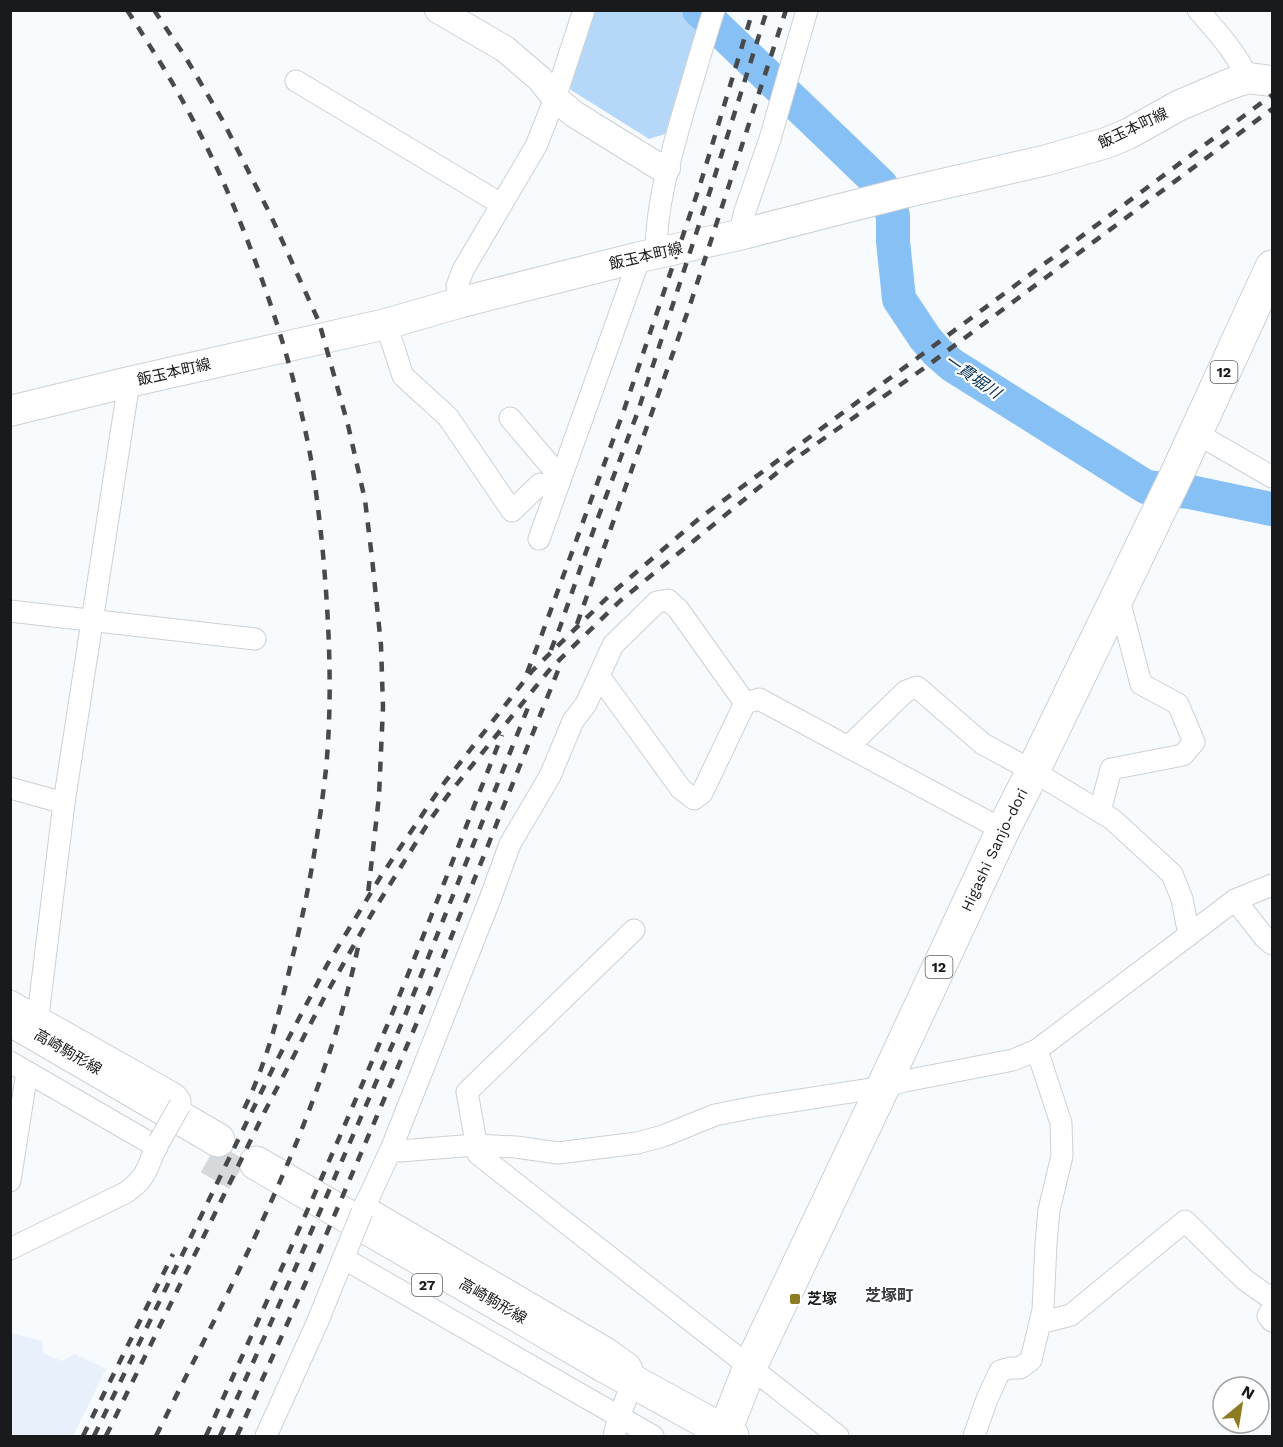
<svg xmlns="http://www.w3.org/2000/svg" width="1283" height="1447" font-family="'Work Sans','Noto Sans JP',sans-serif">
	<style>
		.built { fill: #e8f1fb }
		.green { fill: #b6d8f8 }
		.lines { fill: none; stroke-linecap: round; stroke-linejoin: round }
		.river { stroke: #87c0f5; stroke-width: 34 }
		.primary-tunnel { stroke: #d6d9dc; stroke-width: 33; stroke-dasharray: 33 16; stroke-linecap: butt }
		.minor-casing { stroke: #cdd1d4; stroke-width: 23 }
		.tertiary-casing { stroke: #cdd1d4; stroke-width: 28 }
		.secondary-casing { stroke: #cdd1d4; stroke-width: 32 }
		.primary-casing { stroke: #cdd1d4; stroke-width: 35 }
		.minor { stroke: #fff; stroke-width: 21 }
		.tertiary { stroke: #fff; stroke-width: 26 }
		.secondary { stroke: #fff; stroke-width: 30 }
		.primary { stroke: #fff; stroke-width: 33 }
		.rail { stroke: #47494b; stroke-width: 4.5; stroke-dasharray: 10 10; stroke-linecap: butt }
		.minor-bridge-casing { stroke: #cdd1d4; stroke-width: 23; stroke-linecap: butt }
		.minor-bridge { stroke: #fff; stroke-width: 21 }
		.poi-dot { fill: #8e7c23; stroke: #fff; stroke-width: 2 }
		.labels { text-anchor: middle; stroke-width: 4.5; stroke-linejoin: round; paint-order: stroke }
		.shield { fill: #fff; stroke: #5d5f5f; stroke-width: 1.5 }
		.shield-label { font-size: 14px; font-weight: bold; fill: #181a1b }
		.street-label { font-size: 15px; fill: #181a1b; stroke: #fff }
		.poi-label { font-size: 15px; font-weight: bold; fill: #181a1b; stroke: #fff; text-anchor: start }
		.water-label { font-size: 16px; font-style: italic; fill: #002c4e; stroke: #fff }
		.neighbourhood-label { font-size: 16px; font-weight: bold; fill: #383a3d; stroke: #fff }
	</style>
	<rect width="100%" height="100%" fill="#f7fbfe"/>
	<polygon class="built" points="10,1333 42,1341 44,1354 62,1361 75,1354 106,1369 73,1436 11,1436"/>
	<polygon class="green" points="592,11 680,11 699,26 665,134 649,139 571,90 568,85"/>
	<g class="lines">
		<polyline class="river" points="699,10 881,185 893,216 893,241 899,299 925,338 937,352 952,365 1146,487 1190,492 1272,509"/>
		<polyline class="primary-tunnel" points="209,1158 247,1180"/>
		<g class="minor-casing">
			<g id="minor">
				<path d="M 1198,10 C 1219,34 1234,50 1248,78"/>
				<polyline points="296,81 501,204"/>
				<polyline points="743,234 742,224 744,214 770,139 807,10"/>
				<path d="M 656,253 C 656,205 670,159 683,113 C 693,79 703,44 714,10"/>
				<polyline points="462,302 457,286 463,270 536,146 555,98 584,10"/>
				<polyline points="386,324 403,376 448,417 512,511 540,484 556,490"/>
				<polyline points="510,418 560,477"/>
				<polyline points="1196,433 1272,477"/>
				<polyline points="539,539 640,257"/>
				<polyline points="10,611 255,639"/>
				<polyline points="599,676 681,789 694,799 702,793 745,703 759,699 1003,830"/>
				<polyline points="848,747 906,691 917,687 983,744 1033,771 1112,819 1172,874 1182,899 1189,935"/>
				<polyline points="10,788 64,803"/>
				<polyline points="1100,811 1111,769 1183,755 1194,742 1178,704 1141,684 1118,596"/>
				<polyline points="1235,900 1265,938 1272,944"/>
				<polyline points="634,930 467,1092 478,1154 838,1436"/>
				<polyline points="10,1001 171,1092 177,1096 180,1101 180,1105"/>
				<polyline points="38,1016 64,803 129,382"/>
				<polyline points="10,1062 157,1147"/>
				<polyline points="392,1147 400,1151 475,1145 516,1147 558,1153 637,1143 663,1136 715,1115 755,1107 883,1087 905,1081 1013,1060 1037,1050 1235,900 1272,885"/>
				<polyline points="10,1181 27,1072"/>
				<polyline points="364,1206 608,1349 629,1364 632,1369"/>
				<polyline points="362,1212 392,1147 490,899 510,844 550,776 573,721 586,704 613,645 657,602 668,600 678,609 745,703"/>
				<path d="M 10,1249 L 125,1193 C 150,1176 146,1166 159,1142"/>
				<polyline points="343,1258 653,1436"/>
				<polyline points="1272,1309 1268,1316 1272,1321"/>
				<polyline points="1040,1323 1071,1315 1185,1221 1245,1280 1272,1299"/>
				<polyline points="266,1436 317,1323 347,1249"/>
				<polyline points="614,1436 619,1416 626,1399"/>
				<polyline points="974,1436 987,1399 1000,1371 1010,1368 1020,1368 1031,1360 1043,1310 1046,1243 1049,1210 1062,1156 1061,1123 1037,1050"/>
			</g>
		</g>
		<g class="tertiary-casing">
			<polyline id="tertiary" points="438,10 505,49 540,79 555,98 574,114 658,166 667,168"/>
		</g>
		<g class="secondary-casing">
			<polyline id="secondary" points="10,411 129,382 386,324 462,302 640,257 743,234 899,194 1047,160 1106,143 1128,134 1178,106 1227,85 1248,78 1272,81"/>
		</g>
		<g class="primary-casing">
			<g id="primary">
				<polyline points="10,1019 218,1140"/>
				<polyline points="256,1163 605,1366 732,1436"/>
				<path id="s1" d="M 723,1436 L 750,1367 L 883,1087 L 1003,830 L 1033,771 L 1175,478 L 1272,267"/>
			</g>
		</g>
		<use href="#minor" class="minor"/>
		<use href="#tertiary" class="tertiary"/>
		<use href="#secondary" class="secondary"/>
		<use href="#primary" class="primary"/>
		<g class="rail">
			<path d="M 127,10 C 137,25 146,40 155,54 C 188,107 216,162 239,219 C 267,289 291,361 306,434 C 314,470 318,507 322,543 C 329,618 333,694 326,769 C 319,830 309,892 294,951 C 281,1005 268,1061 243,1111"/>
			<polyline points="154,10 186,58 223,121 271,216 319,322 348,425 365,500 372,558 381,645 383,707 379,796 368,894"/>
			<polyline points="577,624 690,305 786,10"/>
			<polyline points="551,650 560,627 596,523 637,414 711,188 767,10"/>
			<polyline points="527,673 542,634 624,410 700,185 753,10"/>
			<polyline points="83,1436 173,1254"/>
			<polyline points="94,1436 274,1066 327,965 381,876 441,787 532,671 612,593 701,517 920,356 1272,95"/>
			<polyline points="106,1436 265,1111 324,998 371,915 430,820 448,795 551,668 620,601 789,463 927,366 1272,109"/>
			<path d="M 156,1436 C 235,1278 321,1122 358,947"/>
			<path d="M 206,1436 C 270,1295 334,1153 394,1009 C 431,918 466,826 502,735"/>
			<polyline points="220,1436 291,1278 404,1018 531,700"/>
			<polyline points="237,1436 305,1284 418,1020 561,663"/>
		</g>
		<g class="minor-bridge-casing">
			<g id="minor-bridge">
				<polyline points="159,1142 180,1105"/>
				<polyline points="347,1249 362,1212"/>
			</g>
		</g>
		<use href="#minor-bridge" class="minor-bridge"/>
	</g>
	<rect class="poi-dot" x="789" y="1293" width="12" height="12" rx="3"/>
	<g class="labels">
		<g class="shield">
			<rect x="1210.5" y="361" width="27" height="22" rx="4.5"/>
			<rect x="925.5" y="956" width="27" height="22" rx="4.5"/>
			<rect x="412" y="1274" width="30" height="22" rx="4.5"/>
		</g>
		<g class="shield-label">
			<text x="1224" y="377">12</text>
			<text x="939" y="972">12</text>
			<text x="427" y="1290">27</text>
		</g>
		<g class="street-label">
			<text transform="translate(1133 128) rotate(-25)" y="5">飯玉本町線</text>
			<text transform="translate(646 256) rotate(-13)" y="5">飯玉本町線</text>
			<text transform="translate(174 372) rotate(-13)" y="5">飯玉本町線</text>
			<text dy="5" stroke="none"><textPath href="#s1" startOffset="646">Higashi Sanjo-dori</textPath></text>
			<text transform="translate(68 1052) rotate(30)" y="5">高崎駒形線</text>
			<text transform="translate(493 1301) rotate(30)" y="5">高崎駒形線</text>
		</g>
		<g class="poi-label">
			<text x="807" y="1304">芝塚</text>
		</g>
		<g class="water-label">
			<text transform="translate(973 376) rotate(35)" y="6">一貫堀川</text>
		</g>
		<g class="neighbourhood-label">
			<text x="889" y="1301">芝塚町</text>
		</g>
	</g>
	<rect width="1283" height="1447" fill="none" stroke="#181a1b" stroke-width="24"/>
	<g transform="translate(1241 1405) rotate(30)"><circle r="28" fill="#ffffff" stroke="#a3a3a4" stroke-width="1.5"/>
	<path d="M0-4.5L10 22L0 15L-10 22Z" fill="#8e7c23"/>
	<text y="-9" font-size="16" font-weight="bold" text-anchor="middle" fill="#181a1b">N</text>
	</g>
</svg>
